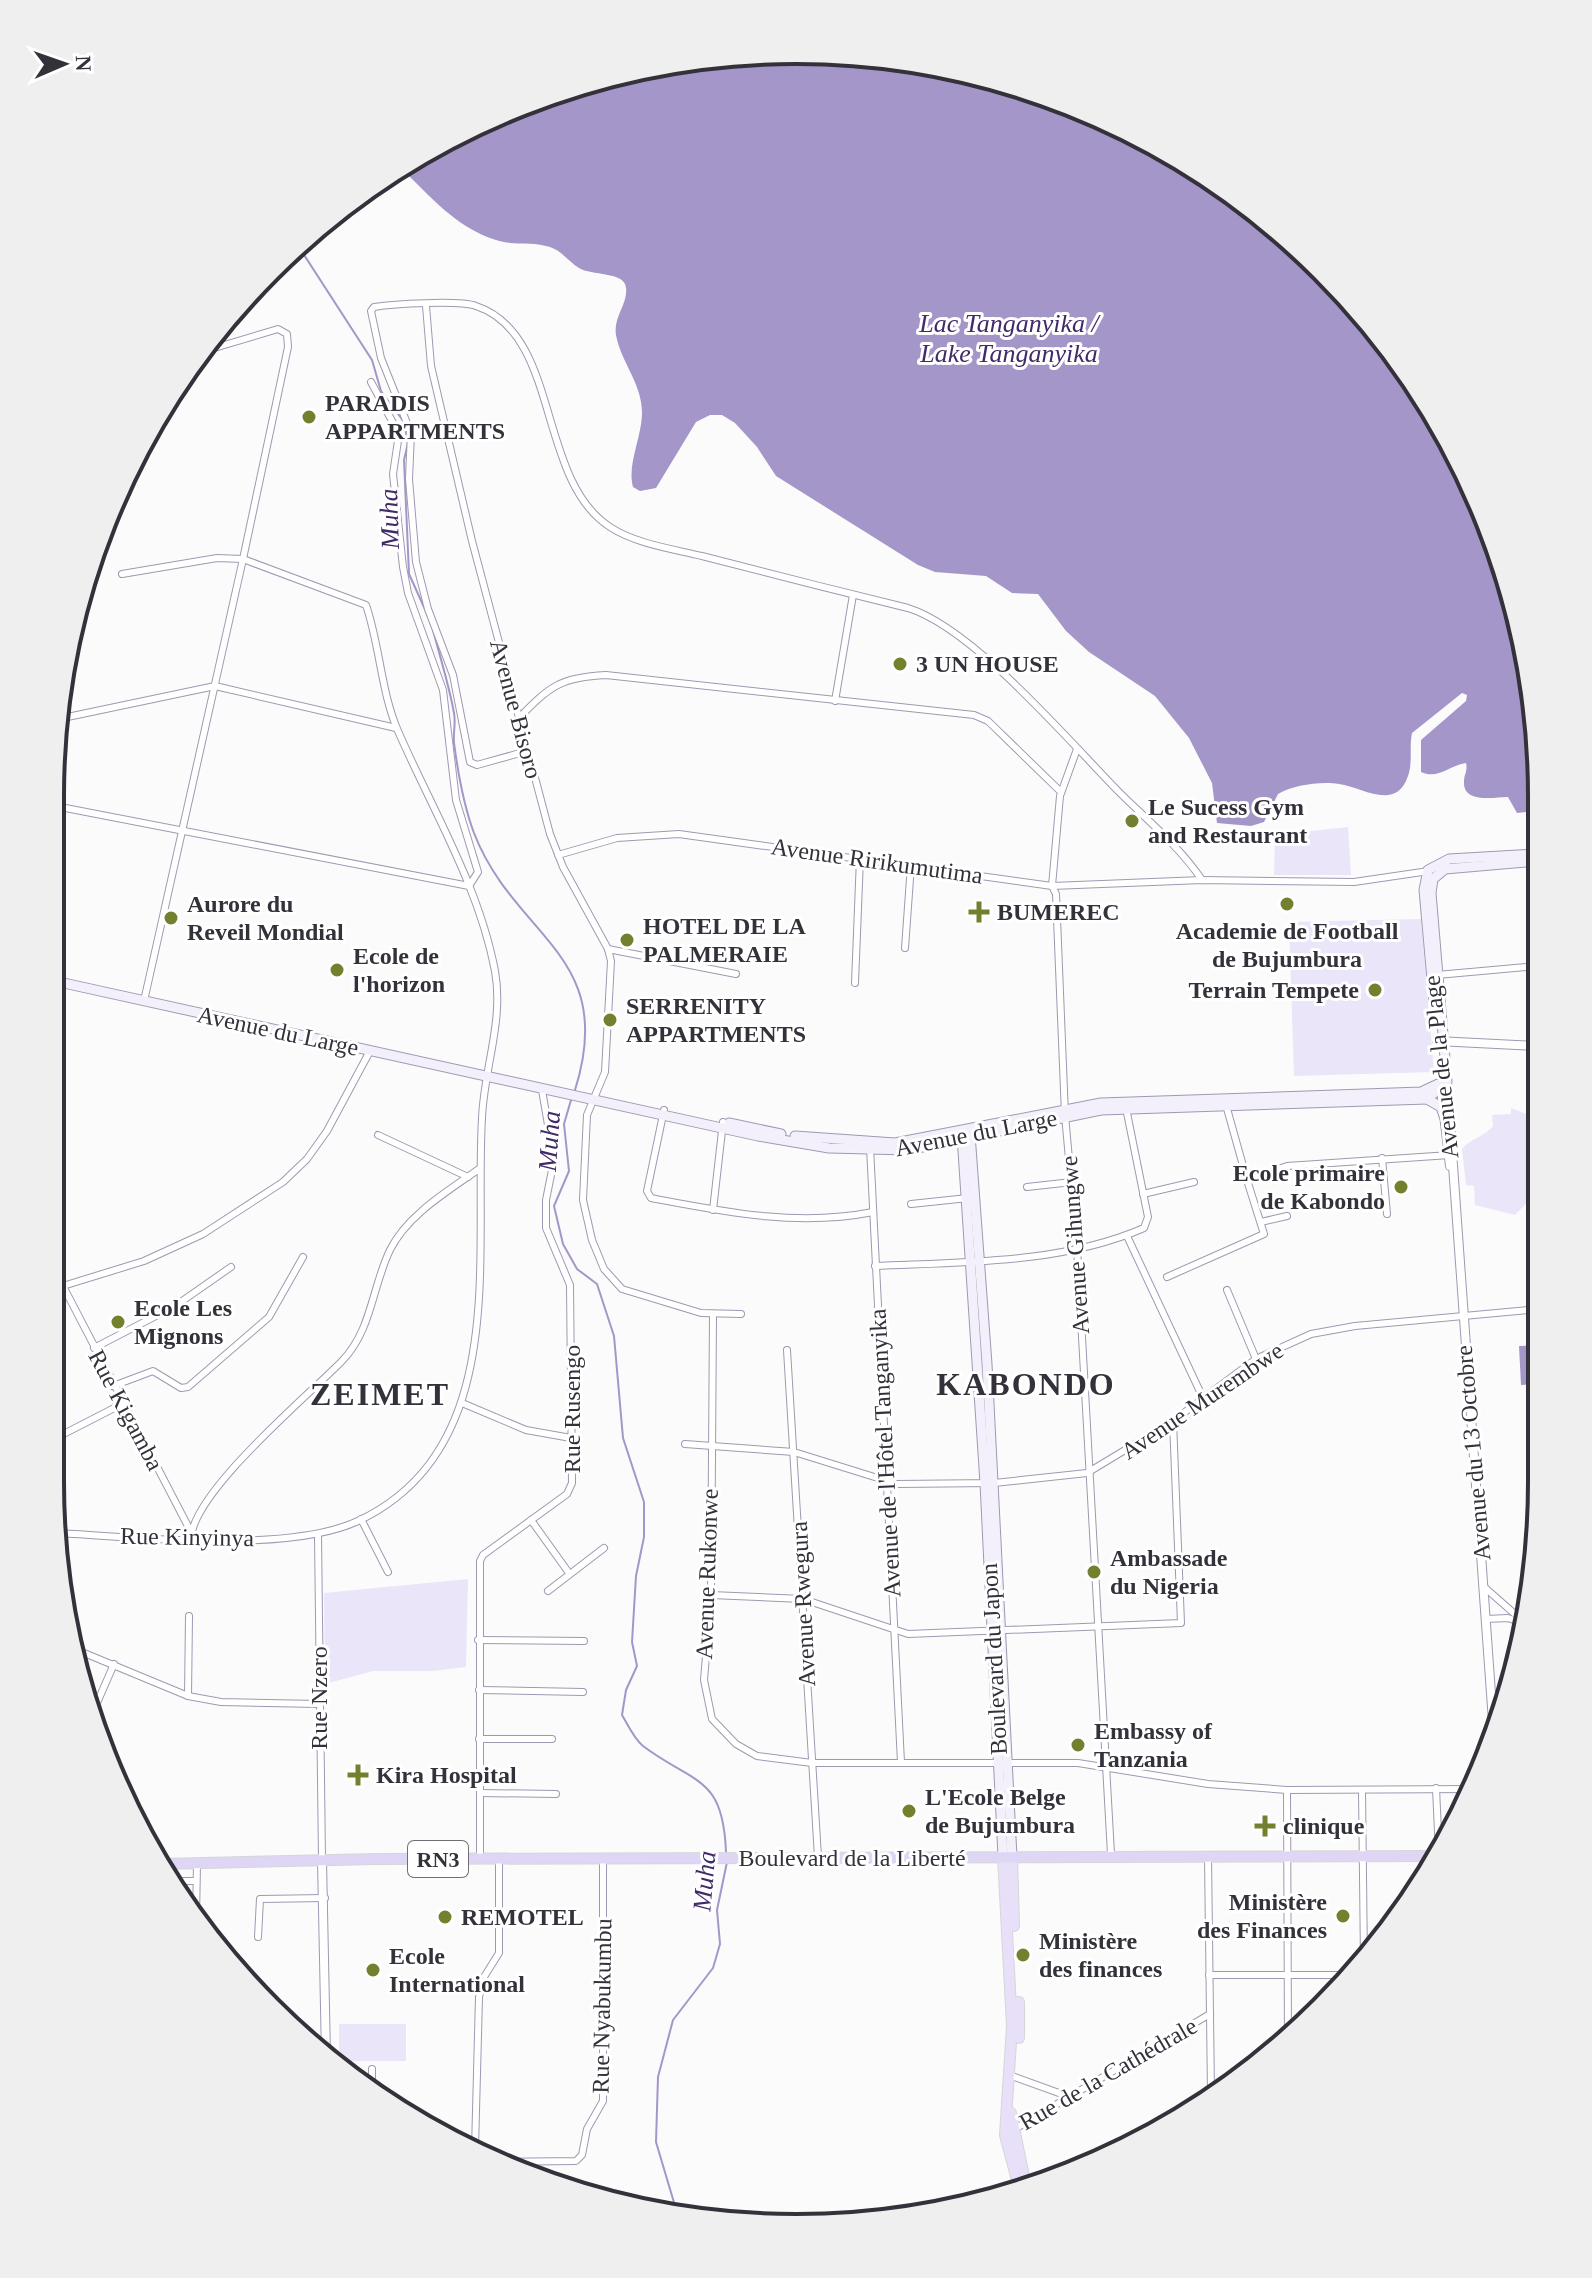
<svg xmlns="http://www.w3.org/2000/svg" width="1592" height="2278" font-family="'Times New Roman',serif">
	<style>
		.green { fill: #ebe5fa }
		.water { fill: #a596c9 }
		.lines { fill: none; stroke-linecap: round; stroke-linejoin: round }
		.stream { stroke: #a596c9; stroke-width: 2 }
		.minor-casing { stroke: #a098b2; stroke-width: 8 }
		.tertiary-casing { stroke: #a098b2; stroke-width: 10 }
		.secondary-casing { stroke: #a098b2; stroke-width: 11 }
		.primary-casing { stroke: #d6d6d8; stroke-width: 12 }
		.trunk-casing { stroke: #d6d6d8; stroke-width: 12 }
		.minor { stroke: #fff; stroke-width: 6 }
		.tertiary { stroke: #fff; stroke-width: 8 }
		.secondary { stroke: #f3f0fb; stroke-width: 9 }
		.primary { stroke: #e7e0f8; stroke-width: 10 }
		.trunk { stroke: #dfd6f6; stroke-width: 10 }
		.poi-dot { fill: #73812f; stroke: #fff; stroke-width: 3 }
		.labels { text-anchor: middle; stroke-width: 6; stroke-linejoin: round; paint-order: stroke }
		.shield { fill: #fff; stroke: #716f76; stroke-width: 2 }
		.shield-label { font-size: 22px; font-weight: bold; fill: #34313b }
		.poi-label { font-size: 24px; font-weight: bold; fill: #34313b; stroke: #fff; text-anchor: start }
		.street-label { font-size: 24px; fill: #34313b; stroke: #fff }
		.water-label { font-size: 26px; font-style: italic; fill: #422a69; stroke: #fff }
		.district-label { font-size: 32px; font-weight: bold; letter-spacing: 2px; fill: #34313b; stroke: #fff }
		.rim { fill: none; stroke: #34313b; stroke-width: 4 }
	</style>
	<rect width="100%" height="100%" fill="#fbfbfb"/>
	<g class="green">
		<polygon points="1348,827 1351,875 1274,875 1275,835"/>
		<polygon points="1421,919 1434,1072 1294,1076 1289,922"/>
		<path d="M 1511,1108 L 1527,1114 L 1538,1182 L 1538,1191 L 1515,1215 L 1475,1205 L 1474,1186 L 1466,1185 L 1462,1149 C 1471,1138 1484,1137 1493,1126 L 1492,1115 L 1511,1114 Z"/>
		<polygon points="468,1579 466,1667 433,1671 373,1671 325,1684 324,1593"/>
		<rect x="339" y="2024" width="67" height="37"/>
	</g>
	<g class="water">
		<path d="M 844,52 L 989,75 L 1126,127 L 1250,204 L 1357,304 L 1465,466 L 1536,698 L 1536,811 L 1517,813 L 1508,797 C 1495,797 1463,804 1464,782 C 1464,774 1468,771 1466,763 C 1450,765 1438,780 1421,772 L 1421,740 L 1466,701 L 1467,695 L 1462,693 L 1412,733 C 1409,747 1413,762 1408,776 C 1396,812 1362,787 1339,784 C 1321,781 1293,785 1278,794 L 1264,822 L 1251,826 L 1217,823 L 1212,783 L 1189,738 L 1155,696 L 1089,652 L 1066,631 L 1038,594 L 1012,593 L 986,576 L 935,572 L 918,565 L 776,476 L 757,447 L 735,423 L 722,415 L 710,415 L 696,422 L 656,488 L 640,491 L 633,487 C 627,465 641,439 642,415 C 643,384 621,363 616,335 C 613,317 628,304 626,288 C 625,271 591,276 579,268 C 569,262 562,251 550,247 C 533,241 513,246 496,240 C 456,228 428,194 400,167 C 476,112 605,71 697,57 C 745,50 796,53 844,52 Z"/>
		<polygon points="1539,1345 1540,1384 1521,1385 1519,1346"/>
	</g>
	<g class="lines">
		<g class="stream">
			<polyline points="297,244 372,360 381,391 404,422 408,443 404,460 409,574 428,616"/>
			<path d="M 433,630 C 440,657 449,685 454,713 C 456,723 453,733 454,743 C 458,773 463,804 474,833 C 515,939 618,954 575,1090"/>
			<path d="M 571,1100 L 564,1124 L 569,1171 L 554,1206 L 563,1244 L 577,1269 L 597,1284 L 614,1336 L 623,1438 L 644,1502 L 644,1537 L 636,1576 L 632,1642 L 637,1666 L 626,1690 L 622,1715 C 628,1725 634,1739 643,1746 C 695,1785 723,1775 726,1852"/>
			<polyline points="678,2216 656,2142 658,2077 673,2020 713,1968 720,1944 717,1910 727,1862"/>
		</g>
		<g class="minor-casing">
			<g id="minor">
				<polyline points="426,306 431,366 472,541 550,834 563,867 608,949 611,961 605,1072 587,1115 583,1200 592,1240 604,1269 622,1289 701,1313 741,1314"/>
				<polyline points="371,382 399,434 393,474 403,567 408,593 443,690 456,800 478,872 469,886"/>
				<polyline points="122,574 217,558 243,559 144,1001"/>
				<polyline points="835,701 853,595"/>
				<path d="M 519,718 C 550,686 561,677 606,675 L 974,715 L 988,721 L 1061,792"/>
				<polyline points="58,719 215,686 396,728"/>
				<polyline points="1077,749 1060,796 1052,886 1056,894 1065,1115 1077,1248 1111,1854"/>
				<path d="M 527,751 L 477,765 L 470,762 L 453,675 L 428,609 L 416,562 L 409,479 L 411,433 L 381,358 L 371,311 L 374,307 C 393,304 459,300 476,306 C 561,334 536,479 610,527 C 636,544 673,549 702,556 C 771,574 839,591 908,608 C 973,628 1068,740 1118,791 C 1146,819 1180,847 1202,880"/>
				<polyline points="50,805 469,886"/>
				<polyline points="558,855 617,838 679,834 1052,886 1202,880 1354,882 1429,871"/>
				<polyline points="905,948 911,865"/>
				<polyline points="608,949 736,974"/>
				<polyline points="1437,975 1537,966"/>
				<polyline points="855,983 860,858"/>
				<polyline points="1226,1105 1247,1180 1287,1166 1450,1155"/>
				<path d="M 664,1110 L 647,1191 L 651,1198 C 725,1212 798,1227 873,1212"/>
				<polyline points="378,1135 468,1177"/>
				<polyline points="870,1147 901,1762"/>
				<polyline points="1382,1158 1387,1214"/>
				<polyline points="1027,1187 1072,1182"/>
				<polyline points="1143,1194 1194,1182"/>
				<polyline points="911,1204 968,1198"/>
				<polyline points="713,1210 723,1122"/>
				<polyline points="1261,1222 1287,1216"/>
				<polyline points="1127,1236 1203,1398"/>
				<path d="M 875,1266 C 963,1262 1061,1264 1144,1228 L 1148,1217 L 1126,1108"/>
				<polyline points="1167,1277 1264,1234 1247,1180"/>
				<polyline points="63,1286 191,1532"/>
				<polyline points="50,1290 144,1261 203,1234 283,1182 307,1159 327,1131 370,1051"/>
				<polyline points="1227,1290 1256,1359"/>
				<polyline points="713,1315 711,1595 704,1680 712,1719 736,1744 757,1756 812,1763 1078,1763 1208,1784 1287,1790 1474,1789"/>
				<polyline points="94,1348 175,1306 231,1267"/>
				<polyline points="787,1350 818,1857"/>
				<polyline points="113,1386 153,1371 181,1388 188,1387 269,1317 303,1257"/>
				<polyline points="462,1403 526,1430 571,1438"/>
				<polyline points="50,1441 122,1404"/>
				<polyline points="685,1444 794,1452 897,1484 994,1483 1087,1473 1173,1421 1256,1359 1311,1334 1355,1326 1539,1309"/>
				<polyline points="361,1519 388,1572"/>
				<polyline points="531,1520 569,1573"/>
				<path d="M 57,1533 C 138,1537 287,1554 358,1521 C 511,1449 474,1255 482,1118 C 484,1068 504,1021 495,971 C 479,886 432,809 398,731 C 381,692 380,646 366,605 L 243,559 L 288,347 L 287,334 L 278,329 L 211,349"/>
				<polyline points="318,1536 322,1860"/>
				<path d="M 191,1540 C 190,1494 309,1395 342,1361 C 372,1330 372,1287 390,1250 C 407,1215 448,1191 479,1169"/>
				<polyline points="1483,1586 1525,1623"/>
				<polyline points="548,1591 604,1548"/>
				<polyline points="711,1595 803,1599 908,1634 1181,1623 1173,1421"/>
				<polyline points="1486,1619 1508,1618 1525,1624"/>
				<polyline points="478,1640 584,1641"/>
				<polyline points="72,1648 188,1696 221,1702 319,1704"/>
				<polyline points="479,1690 583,1692"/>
				<polyline points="188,1696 189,1616"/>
				<polyline points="90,1708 97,1703 114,1664"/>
				<polyline points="479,1739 552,1739"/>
				<polyline points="1436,1788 1439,1854"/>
				<polyline points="1287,1790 1288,2043"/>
				<polyline points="1362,1790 1364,1962"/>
				<polyline points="480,1793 556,1794"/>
				<polyline points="1208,1856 1211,2094"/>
				<polyline points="480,1859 480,1561 483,1555 567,1494 572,1483 570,1285 546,1228 546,1200 554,1160 542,1090"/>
				<polyline points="169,1881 196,1881"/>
				<polyline points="196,1919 197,1863"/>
				<polyline points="258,1937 260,1899 325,1898"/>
				<polyline points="1209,1975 1351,1975"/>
				<polyline points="372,2069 372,2085"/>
				<polyline points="1009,2075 1070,2097"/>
				<polyline points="1013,2130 1210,2014"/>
				<polyline points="475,2149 479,1997 484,1977 499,1953 499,1859"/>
				<polyline points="495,2162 576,2161 582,2155 587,2129 603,2101 603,1859"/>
				<polyline points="534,2178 534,2162"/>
			</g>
		</g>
		<g class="tertiary-casing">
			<g id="tertiary">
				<polyline points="1437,1041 1538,1046"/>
				<polyline points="1447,1082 1494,1735"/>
				<polyline points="1441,1089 1450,1166"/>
				<polyline points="322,1860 326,2057"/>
			</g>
		</g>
		<g class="secondary-casing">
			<g id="secondary">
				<polyline points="50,980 758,1136 829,1148 908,1150 1101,1110 1427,1099 1447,1082 1431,893 1433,879 1445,869 1537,861"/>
				<polyline points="1434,1002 1424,890 1428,870 1449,859 1536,854"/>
				<polyline points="1427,1099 1441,1107 1444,1116"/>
				<polyline points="729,1123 781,1134"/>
				<polyline points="970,1134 987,1364 1012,1857"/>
				<polyline points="795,1136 895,1143 1101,1103 1393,1093 1421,1092 1438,1084"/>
				<polyline points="962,1136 985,1483 1003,1857"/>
			</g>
		</g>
		<g class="primary-casing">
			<g id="primary">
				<polyline points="1003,1857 1012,2026 1005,2135 1018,2184"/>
				<polyline points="1012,1857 1014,1926"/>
				<polyline points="1019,2002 1019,2038"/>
				<polyline points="1011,2113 1025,2182"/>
			</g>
		</g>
		<g class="trunk-casing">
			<polyline id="trunk" points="161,1864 377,1859 1438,1856"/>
		</g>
		<use href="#minor" class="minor"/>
		<use href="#tertiary" class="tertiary"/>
		<use href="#secondary" class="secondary"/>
		<use href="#primary" class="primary"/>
		<use href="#trunk" class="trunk"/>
	</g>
	<g class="poi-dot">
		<circle cx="309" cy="417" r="8"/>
		<circle cx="900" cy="664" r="8"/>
		<circle cx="1132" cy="821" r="8"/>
		<circle cx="1287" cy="904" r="8"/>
		<path d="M975 900h8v8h8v8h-8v8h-8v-8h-8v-8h8z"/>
		<circle cx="171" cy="918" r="8"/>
		<circle cx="627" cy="940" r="8"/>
		<circle cx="337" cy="970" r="8"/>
		<circle cx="1375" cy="990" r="8"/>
		<circle cx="610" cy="1020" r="8"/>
		<circle cx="1401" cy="1187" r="8"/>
		<circle cx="118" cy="1322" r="8"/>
		<circle cx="1094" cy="1572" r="8"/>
		<circle cx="1078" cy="1745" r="8"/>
		<path d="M354 1763h8v8h8v8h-8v8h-8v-8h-8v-8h8z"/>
		<circle cx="909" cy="1811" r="8"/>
		<path d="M1261 1814h8v8h8v8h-8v8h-8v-8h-8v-8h8z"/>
		<circle cx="1343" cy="1916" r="8"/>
		<circle cx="445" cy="1917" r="8"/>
		<circle cx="1023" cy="1955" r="8"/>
		<circle cx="373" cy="1970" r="8"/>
	</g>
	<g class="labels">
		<rect class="shield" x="408" y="1841" width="60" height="36" rx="6"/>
		<g class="shield-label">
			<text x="438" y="1867">RN3</text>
		</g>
		<g class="poi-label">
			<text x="325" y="411">PARADIS<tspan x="325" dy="28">APPARTMENTS</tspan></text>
			<text x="916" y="672">3 UN HOUSE</text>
			<text x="1148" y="815">Le Sucess Gym<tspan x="1148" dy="28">and Restaurant</tspan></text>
			<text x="187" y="912">Aurore du<tspan x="187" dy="28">Reveil Mondial</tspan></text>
			<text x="997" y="920">BUMEREC</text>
			<text x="643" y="934">HOTEL DE LA<tspan x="643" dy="28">PALMERAIE</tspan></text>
			<text x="1287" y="939" text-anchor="middle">Academie de Football<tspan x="1287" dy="28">de Bujumbura</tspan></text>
			<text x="353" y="964">Ecole de<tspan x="353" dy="28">l'horizon</tspan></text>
			<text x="1359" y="998" text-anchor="end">Terrain Tempete</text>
			<text x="626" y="1014">SERRENITY<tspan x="626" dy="28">APPARTMENTS</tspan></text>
			<text x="1385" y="1181" text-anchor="end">Ecole primaire<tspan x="1385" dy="28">de Kabondo</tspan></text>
			<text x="134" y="1316">Ecole Les<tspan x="134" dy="28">Mignons</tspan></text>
			<text x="1110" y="1566">Ambassade<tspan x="1110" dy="28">du Nigeria</tspan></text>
			<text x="1094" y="1739">Embassy of<tspan x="1094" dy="28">Tanzania</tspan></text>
			<text x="376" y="1783">Kira Hospital</text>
			<text x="925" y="1805">L'Ecole Belge<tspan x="925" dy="28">de Bujumbura</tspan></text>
			<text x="1283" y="1834">clinique</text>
			<text x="1327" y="1910" text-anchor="end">Ministère<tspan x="1327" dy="28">des Finances</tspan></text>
			<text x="461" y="1925">REMOTEL</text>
			<text x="1039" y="1949">Ministère<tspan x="1039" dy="28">des finances</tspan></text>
			<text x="389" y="1964">Ecole<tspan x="389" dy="28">International</tspan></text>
		</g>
		<g class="street-label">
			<text transform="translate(516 709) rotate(75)" y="8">Avenue Bisoro</text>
			<text transform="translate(877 861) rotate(8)" y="8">Avenue Ririkumutima</text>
			<text transform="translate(278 1031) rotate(12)" y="8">Avenue du Large</text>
			<text transform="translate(1441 1067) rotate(-96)" y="8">Avenue de la Plage</text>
			<text transform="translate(976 1133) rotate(-11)" y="8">Avenue du Large</text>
			<text transform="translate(1075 1245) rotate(-94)" y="8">Avenue Gihungwe</text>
			<text transform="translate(1202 1401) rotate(-34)" y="8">Avenue Murembwe</text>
			<text transform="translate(572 1409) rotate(-90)" y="8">Rue Rusengo</text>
			<text transform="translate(126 1410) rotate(62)" y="8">Rue Kigamba</text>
			<text transform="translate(885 1453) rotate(-93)" y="8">Avenue de l'Hôtel Tanganyika</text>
			<text transform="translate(1473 1453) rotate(-95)" y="8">Avenue du 13 Octobre</text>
			<text transform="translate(187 1537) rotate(1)" y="8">Rue Kinyinya</text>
			<text transform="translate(707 1574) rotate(-88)" y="8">Avenue Rukonwe</text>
			<text transform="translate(803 1604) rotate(-93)" y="8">Avenue Rwegura</text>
			<text transform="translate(994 1659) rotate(-93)" y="8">Boulevard du Japon</text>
			<text transform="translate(319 1698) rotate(-90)" y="8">Rue Nzero</text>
			<text x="852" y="1866">Boulevard de la Liberté</text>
			<text transform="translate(602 2006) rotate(-89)" y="8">Rue Nyabukumbu</text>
			<text transform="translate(1108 2074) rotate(-30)" y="8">Rue de la Cathédrale</text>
		</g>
		<g class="water-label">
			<text x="1009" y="332">Lac Tanganyika /<tspan x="1009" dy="30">Lake Tanganyika</tspan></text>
			<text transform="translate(389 519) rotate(-92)" y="9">Muha</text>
			<text transform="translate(549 1141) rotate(-86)" y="9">Muha</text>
			<text transform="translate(704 1881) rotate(-85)" y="9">Muha</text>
		</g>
		<g class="district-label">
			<text x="1026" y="1395">KABONDO</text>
			<text x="380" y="1405">ZEIMET</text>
		</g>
	</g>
	<path d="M0 0H1592V2278H0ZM796 64H796A732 732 0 0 1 1528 796V1482A732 732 0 0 1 796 2214H796A732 732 0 0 1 64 1482V796A732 732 0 0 1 796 64Z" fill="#efefef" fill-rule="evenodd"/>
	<path class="rim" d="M796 64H796A732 732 0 0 1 1528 796V1482A732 732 0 0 1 796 2214H796A732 732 0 0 1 64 1482V796A732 732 0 0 1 796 64Z"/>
	<g transform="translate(64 64) rotate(88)" stroke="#ffffff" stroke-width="6" paint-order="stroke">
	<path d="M0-6L14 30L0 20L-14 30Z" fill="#34313b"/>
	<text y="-12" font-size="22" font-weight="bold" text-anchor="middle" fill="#34313b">N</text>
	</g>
</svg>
